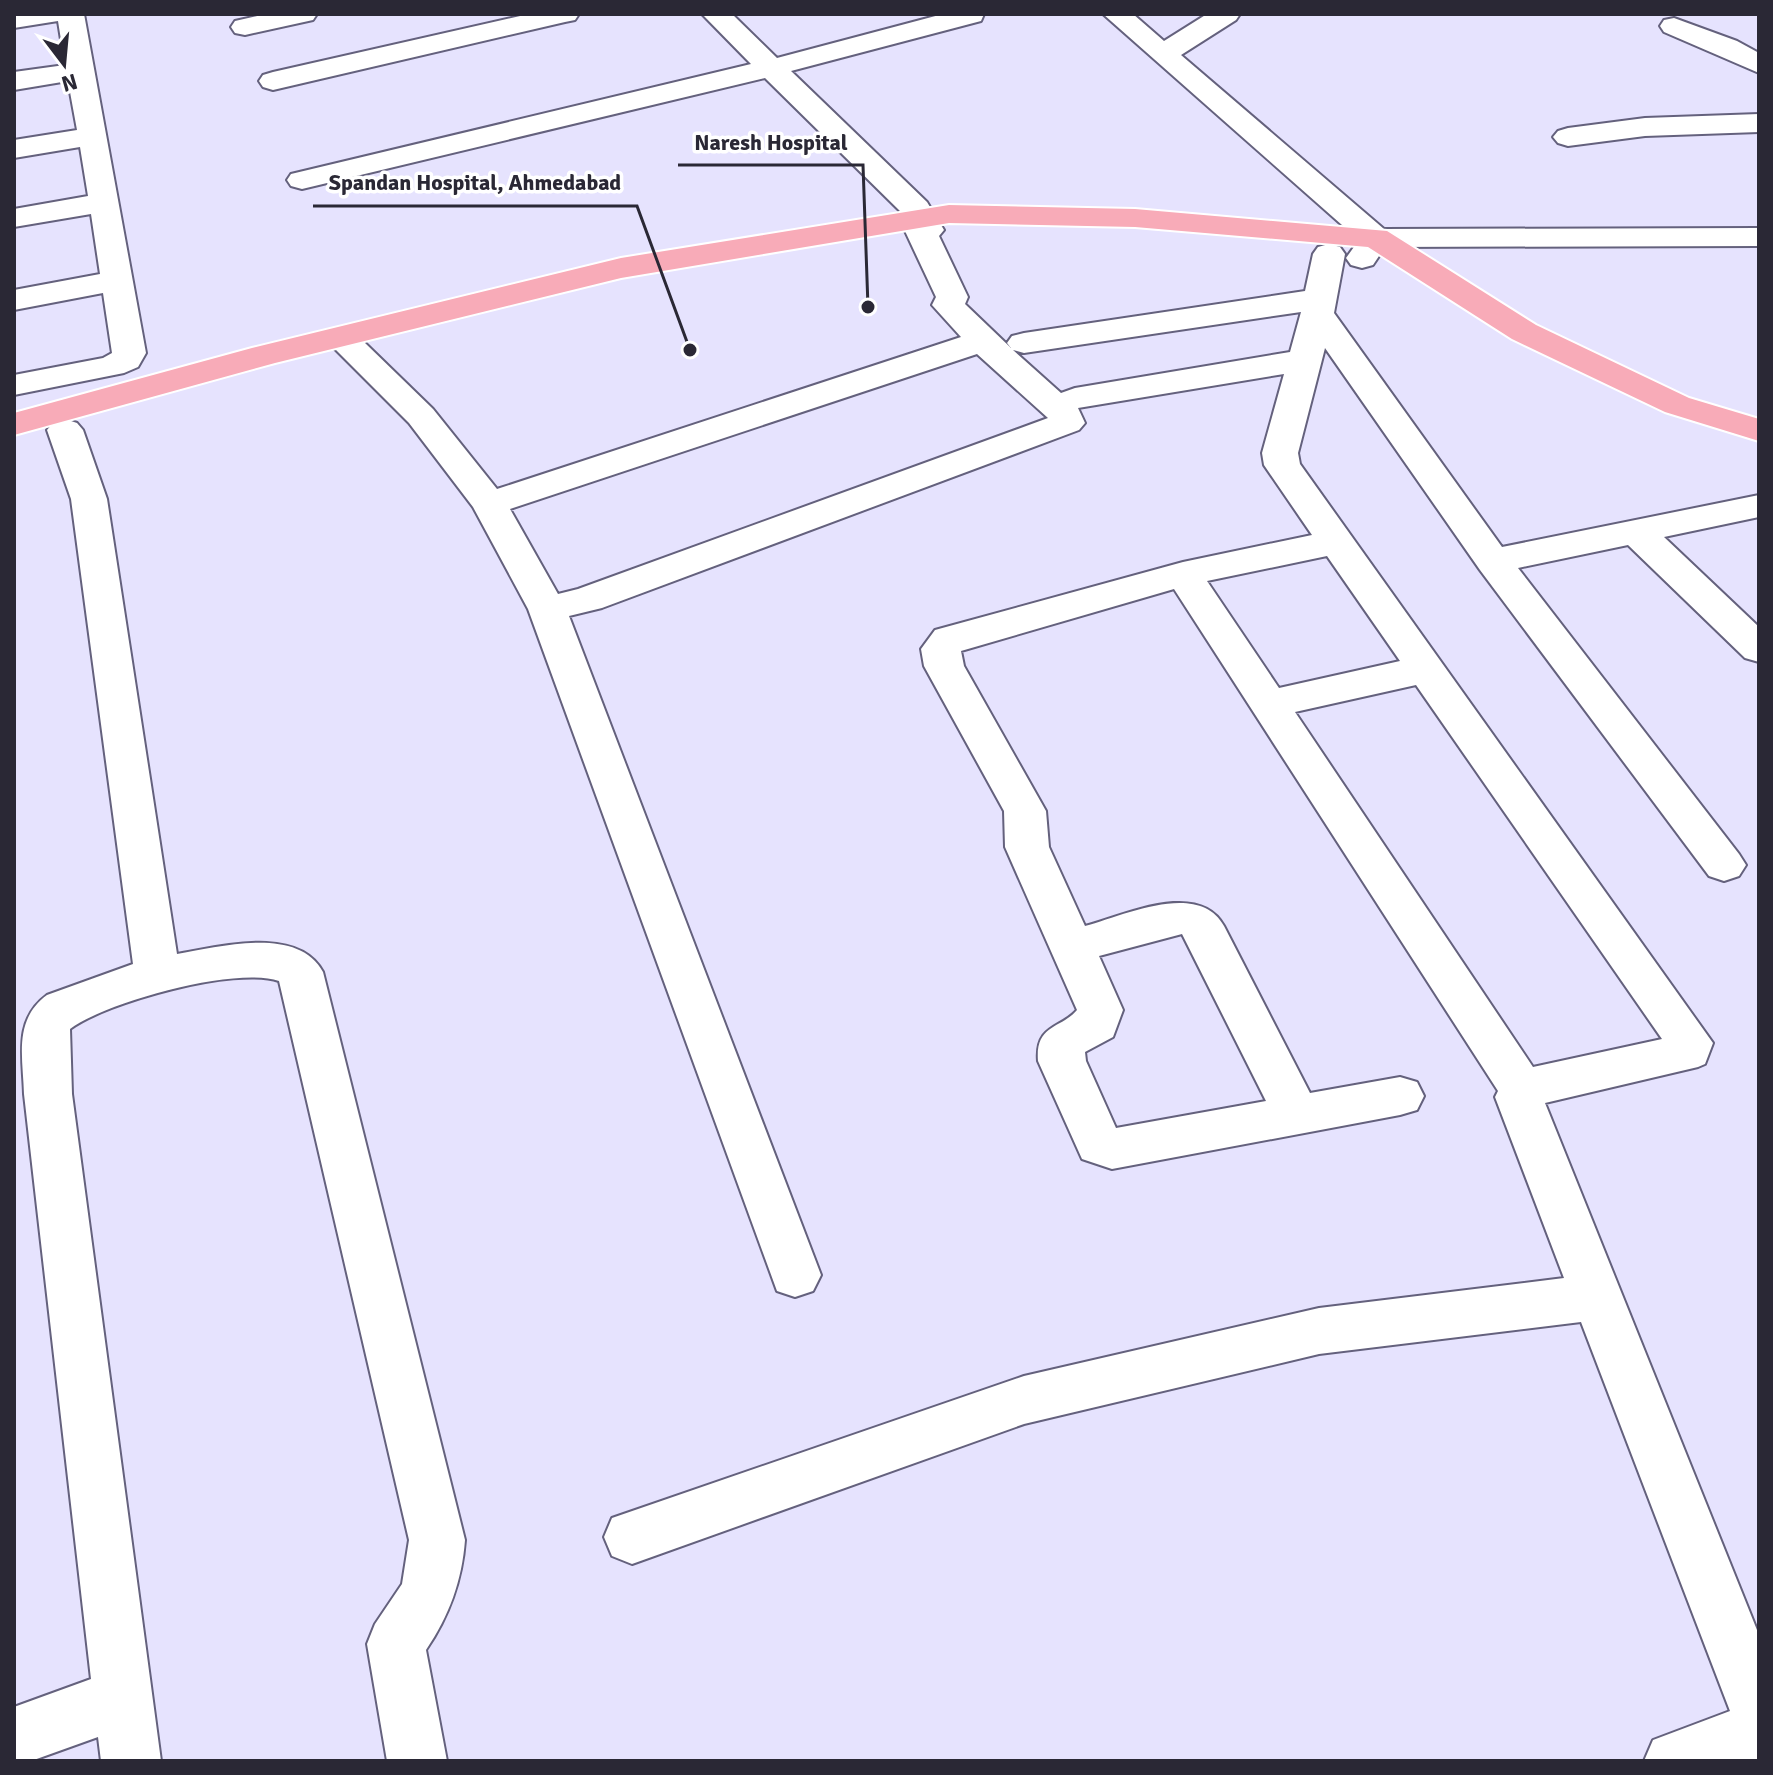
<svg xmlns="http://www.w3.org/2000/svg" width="1773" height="1775" font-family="Signika,sans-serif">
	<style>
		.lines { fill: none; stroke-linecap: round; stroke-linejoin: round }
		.minor-casing { stroke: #64617d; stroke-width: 4 }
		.major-casing { stroke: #fff; stroke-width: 4 }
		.minor { fill: #fff; fill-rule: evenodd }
		.major { fill: #f8abb8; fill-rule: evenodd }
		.leader { fill: none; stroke: #2a2835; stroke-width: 3 }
		.callout-dot { fill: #2a2835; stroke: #fff; stroke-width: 3 }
		.callout-label { font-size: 22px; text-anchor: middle; font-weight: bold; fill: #2a2835; stroke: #fff; stroke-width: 7; stroke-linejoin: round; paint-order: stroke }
	</style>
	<rect width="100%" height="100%" fill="#e6e3fe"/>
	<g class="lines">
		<g class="minor-casing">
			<g id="minor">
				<polygon points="14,14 84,14 146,353 138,367 124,373 14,395 14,375 103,358 112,353 103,293 14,310 14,290 100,274 91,214 14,227 14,209 88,196 80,147 14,158 14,140 77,130 68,81 14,90 14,72 65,65 58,21 14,28"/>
				<polygon points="266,14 317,14 313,20 245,35 235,33 231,27 235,21"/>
				<polygon points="529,14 579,14 575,20 565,22 273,90 263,87 259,81 263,75 273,72"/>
				<path d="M 702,14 L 732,14 L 777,58 L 943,14 L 984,14 L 981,21 L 791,71 L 927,202 L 944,230 L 939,236 L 968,297 L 965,304 L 1011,348 L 1007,343 L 1012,336 L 1024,333 L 1305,291 L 1313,254 L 1318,247 L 1329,244 L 1340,247 L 1345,254 L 1334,313 L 1502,547 L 1759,495 L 1759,517 L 1664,537 L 1759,627 L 1759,662 L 1745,658 L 1628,545 L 1518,568 L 1739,854 L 1746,865 L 1739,876 L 1724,881 L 1709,876 L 1480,570 L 1325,348 L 1298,453 L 1300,464 L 1713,1043 L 1705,1064 L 1698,1067 L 1545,1103 L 1759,1635 L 1759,1760 L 1644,1761 L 1653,1740 L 1730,1711 L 1581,1322 L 1319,1354 L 1024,1424 L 632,1564 L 612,1556 L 604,1537 L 612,1518 L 1024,1376 L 1319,1308 L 1564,1278 L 1495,1097 L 1498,1091 L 1174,589 L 961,651 L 964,666 L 1046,811 L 1049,847 L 1085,926 C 1125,915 1199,880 1224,926 L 1310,1093 L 1400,1077 L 1417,1082 L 1424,1096 L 1417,1110 L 1400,1115 L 1112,1169 L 1082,1159 L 1038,1061 C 1035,1024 1061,1029 1077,1010 L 1005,847 L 1004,811 L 924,666 L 921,649 L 935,630 L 1183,562 L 1312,535 L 1264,465 L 1262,453 L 1284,374 L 1078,408 L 1085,423 L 1079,430 L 602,608 L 569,616 L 821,1275 L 813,1291 L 795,1297 L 777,1291 L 528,609 L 473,507 L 409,423 L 335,349 L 340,342 L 352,339 L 364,342 L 433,409 L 497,489 L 961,337 L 932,305 L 936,297 L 905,231 L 909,225 L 903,214 L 765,78 L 302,189 L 291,186 L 287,180 L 291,174 L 751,64 ZM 1301,312 L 1290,352 L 1075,388 L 1061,393 L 1013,350 L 1024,353 ZM 977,354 L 1048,418 L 578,589 L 558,594 L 510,509 ZM 1327,556 L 1400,661 L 1279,688 L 1207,581 ZM 1416,685 L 1662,1039 L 1533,1067 L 1295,712 ZM 1182,934 L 1266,1101 L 1116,1128 L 1086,1061 L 1085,1052 L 1113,1037 L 1123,1010 L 1099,956 Z"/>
				<polygon points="1103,14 1133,14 1164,41 1207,14 1240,14 1236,20 1181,55 1384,229 1759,228 1759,246 1385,247 1373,265 1362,268 1351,265 1346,258 1359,240"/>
				<polygon points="1674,18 1737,41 1759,53 1759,73 1664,32 1660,26 1664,20"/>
				<polygon points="1759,114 1759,132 1645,136 1568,146 1558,143 1553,137 1558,131 1568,128 1645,118"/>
				<path d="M 65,419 L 77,423 L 83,430 L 107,499 L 177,954 C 219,947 298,925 323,972 L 465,1540 C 462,1581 449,1616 426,1650 L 447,1761 L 387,1761 L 367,1644 L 375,1624 L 402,1584 L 409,1540 L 279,981 C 236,966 106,1002 70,1029 L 72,1094 L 161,1761 L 101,1761 L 98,1737 L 31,1761 L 14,1761 L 14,1707 L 91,1679 L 24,1094 C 23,1057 13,1020 47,995 L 133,964 L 71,499 L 47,430 L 53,423 Z"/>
			</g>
		</g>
		<g class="major-casing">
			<polygon id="major" points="949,205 1135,209 1387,231 1536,325 1689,398 1759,419 1759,441 1665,412 1512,339 1368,247 1135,227 949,223 621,278 275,363 14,435 14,413 252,348 621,258"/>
		</g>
		<use href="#minor" class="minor"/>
		<use href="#major" class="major"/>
	</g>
	<path class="leader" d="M868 307L863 165H678M690 350L637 206H313"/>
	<g class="callout-dot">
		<circle cx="868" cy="307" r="8"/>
		<circle cx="690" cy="350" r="8"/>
	</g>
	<g class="callout-label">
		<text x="771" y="150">Naresh Hospital</text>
		<text x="475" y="190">Spandan Hospital, Ahmedabad</text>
	</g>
	<rect width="1773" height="1775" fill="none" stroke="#2a2835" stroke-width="32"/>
	<g transform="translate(64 64) rotate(164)" stroke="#ffffff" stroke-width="6" paint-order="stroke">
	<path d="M0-6L14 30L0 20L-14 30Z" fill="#2a2835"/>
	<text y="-12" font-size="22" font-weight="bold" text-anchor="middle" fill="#2a2835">N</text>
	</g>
</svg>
